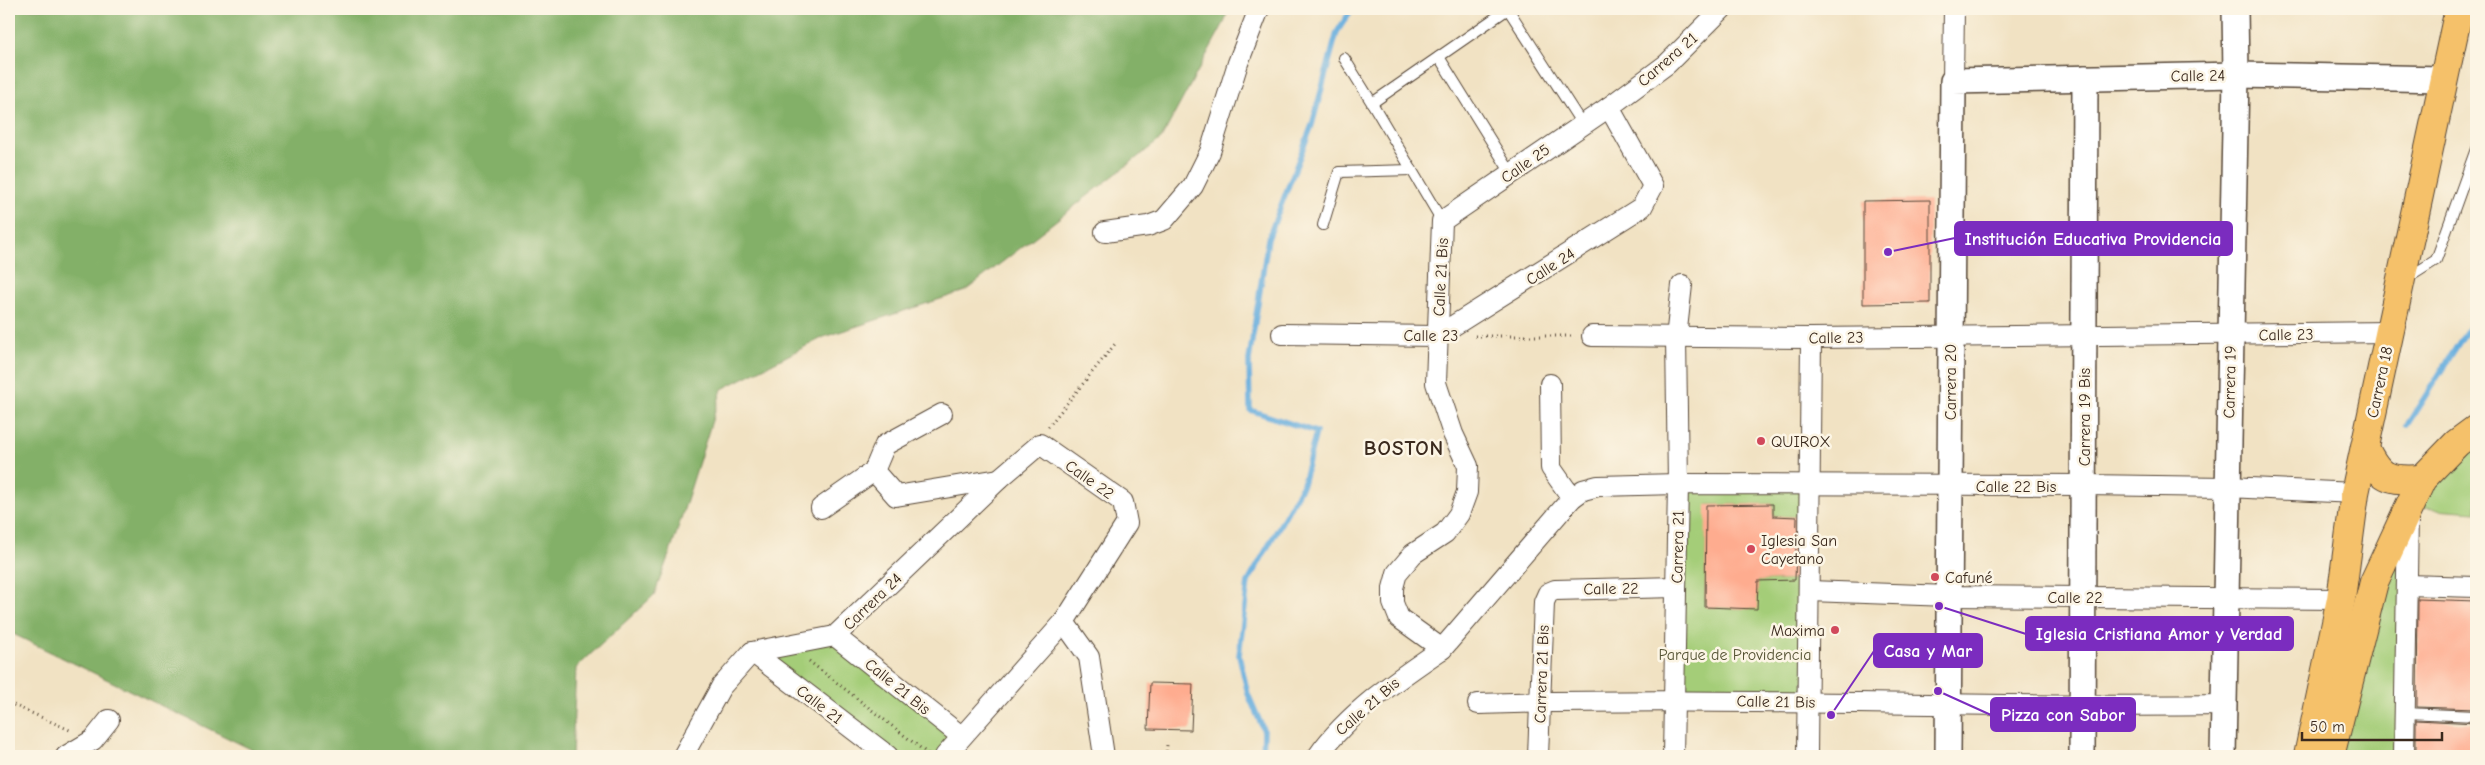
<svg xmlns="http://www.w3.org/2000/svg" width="2485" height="765" font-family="'Comic Neue',sans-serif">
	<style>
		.green { fill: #a4cd78; stroke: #707c4b; fill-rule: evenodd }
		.forest { fill: #83b068; stroke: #5f6d43 }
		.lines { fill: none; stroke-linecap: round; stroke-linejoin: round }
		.stream { stroke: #67aede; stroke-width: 5.5 }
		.building { fill: #feac8f }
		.service-casing { stroke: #564637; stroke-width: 12 }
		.minor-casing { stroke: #564637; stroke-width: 22 }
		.tertiary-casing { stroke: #564637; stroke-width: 28 }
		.primary-casing { stroke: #564637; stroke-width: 30 }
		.path { stroke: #564637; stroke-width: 3; stroke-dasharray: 1 4; stroke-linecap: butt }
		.service { stroke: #fff; stroke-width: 10 }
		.minor { stroke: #fff; stroke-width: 20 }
		.tertiary { stroke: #fff; stroke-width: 25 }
		.primary { stroke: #f5c16b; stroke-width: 28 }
		.poi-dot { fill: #d1495b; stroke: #fcf5e5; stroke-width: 2 }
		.labels { text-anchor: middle; stroke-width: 5; stroke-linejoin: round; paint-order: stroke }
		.street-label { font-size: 16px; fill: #3b2a1e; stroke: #fcf5e5 }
		.poi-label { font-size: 16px; fill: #3b2a1e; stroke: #fcf5e5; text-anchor: start }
		.park-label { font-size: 16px; fill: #555334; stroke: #fcf5e5 }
		.district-label { font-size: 21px; font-weight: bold; letter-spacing: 1px; fill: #3b2a1e; stroke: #fcf5e5 }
		.leader { fill: none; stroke: #7b2cbf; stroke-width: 2 }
		.callout-dot { fill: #7b2cbf; stroke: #fcf5e5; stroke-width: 2 }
		.callout { fill: #7b2cbf; stroke: #7b2cbf; stroke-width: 2 }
		.callout-label { font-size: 18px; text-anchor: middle; font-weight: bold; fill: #fff }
	</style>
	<rect width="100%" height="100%" fill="#fcf5e5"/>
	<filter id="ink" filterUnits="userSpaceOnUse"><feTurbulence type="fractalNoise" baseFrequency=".02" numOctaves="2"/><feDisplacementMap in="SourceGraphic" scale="10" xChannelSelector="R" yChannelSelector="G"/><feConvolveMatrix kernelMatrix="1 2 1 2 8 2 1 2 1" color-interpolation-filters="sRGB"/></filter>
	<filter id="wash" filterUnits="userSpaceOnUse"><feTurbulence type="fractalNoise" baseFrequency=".0096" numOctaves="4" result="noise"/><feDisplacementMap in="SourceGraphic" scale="20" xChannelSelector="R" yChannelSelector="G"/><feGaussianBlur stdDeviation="1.12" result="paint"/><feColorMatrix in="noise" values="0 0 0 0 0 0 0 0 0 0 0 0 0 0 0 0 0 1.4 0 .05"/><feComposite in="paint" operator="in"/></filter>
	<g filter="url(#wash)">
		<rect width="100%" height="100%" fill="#f1e2c3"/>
		<g class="green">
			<polygon points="2476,429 2476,512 2408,507 2404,756 2330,756 2408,507"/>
			<path d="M 1678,484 L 1810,485 L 1808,701 L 1675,700 ZM 1773,504 L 1773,516 L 1797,517 L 1795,580 L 1758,581 L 1756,609 L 1705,607 L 1707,505 Z"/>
			<polygon points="835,636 961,736 945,756 888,756 752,652"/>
		</g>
		<polygon class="forest" points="9,9 1228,9 1225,21 1161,139 965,291 824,337 722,389 673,544 654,595 576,668 572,756 265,756 9,632"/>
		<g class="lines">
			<g class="stream">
				<polyline points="2407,425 2476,316"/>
				<polyline points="1263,756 1264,731 1248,694 1239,655 1248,582 1303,484 1316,432 1250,410 1249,360 1268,239 1312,125 1337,32 1352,9"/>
			</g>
		</g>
		<g id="blocks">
			<g class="building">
				<polygon points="1930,200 1930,303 1863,304 1863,201"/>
				<polygon points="1773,504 1773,516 1797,517 1795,580 1758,581 1757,609 1705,607 1706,505"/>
				<polygon points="2418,599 2476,601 2476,709 2417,707"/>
				<polygon points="1150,683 1193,684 1191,730 1148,729"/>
				<polygon points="2416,720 2476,723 2476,756 2416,756"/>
			</g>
		</g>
	</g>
	<g filter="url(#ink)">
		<use href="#blocks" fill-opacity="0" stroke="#564637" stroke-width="1"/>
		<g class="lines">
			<g class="service-casing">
				<g id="service">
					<polyline points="1439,57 1511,173"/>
					<polyline points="1344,58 1372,103 1508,9 1582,124"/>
					<polyline points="1372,103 1442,221"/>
					<polyline points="1323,225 1339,172 1412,170"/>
					<polyline points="2406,279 2436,260 2476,149"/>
					<polyline points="2405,713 2476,716"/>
				</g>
			</g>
			<g class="minor-casing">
				<g id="minor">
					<polyline points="1953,81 1954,9"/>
					<polyline points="1105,232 1148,226 1164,220 1193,186 1210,152 1238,63 1259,9"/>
					<polyline points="1282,334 1437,336"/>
					<polyline points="1437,336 1642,207 1653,186 1609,107"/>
					<polyline points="1592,336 1811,338 2390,332"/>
					<polyline points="1550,384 1551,468 1572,498"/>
					<polyline points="942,414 885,445 874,471 896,496 999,479"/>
					<polyline points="821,508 874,471"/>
					<polyline points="2407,585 2476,587"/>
					<polyline points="1809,591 1949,596 2341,599"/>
					<polyline points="1064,622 1089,657 1104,756"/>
					<polyline points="835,636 961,736"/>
					<polyline points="1442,649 1572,498 1583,490 1598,486 1678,484 2084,485 2228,487 2355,493"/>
					<polyline points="752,652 888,756"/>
					<path d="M 1478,704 C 1727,696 1975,709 2224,705"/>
					<polyline points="66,756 93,740 109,720"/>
					<polyline points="683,756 721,687 752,652 835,636 999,479 1040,444 1123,502 1127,523 1064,622 945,756"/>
					<path d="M 1318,756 C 1347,714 1399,678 1442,649 L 1399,618 L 1393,603 L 1393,588 L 1397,573 L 1413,554 L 1445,533 L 1459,514 L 1467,492 L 1468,466 L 1453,434 L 1436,383 L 1442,221 L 1609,107 L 1667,64 L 1722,9"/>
					<polyline points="1538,756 1544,602 1548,593 1555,590 1676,587"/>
					<polyline points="1673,756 1678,484 1676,338 1682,285"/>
					<polyline points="1807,756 1811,338"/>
					<polyline points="2404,756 2408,516"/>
				</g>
			</g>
			<g class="tertiary-casing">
				<g id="tertiary">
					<polyline points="1948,756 1953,81 2236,75 2444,79"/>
					<polyline points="2082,756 2085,78"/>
					<polyline points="2223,756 2236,75 2235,9"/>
				</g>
			</g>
			<g class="primary-casing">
				<g id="primary">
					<path d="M 2365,448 C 2380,479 2389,481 2422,479"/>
					<polyline points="2308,756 2341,599 2355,493 2459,9"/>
					<polyline points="2330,756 2374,582 2422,479 2457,443 2476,429"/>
				</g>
			</g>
			<g class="path">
				<polyline points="1475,336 1574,336"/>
				<polyline points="1048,427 1115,344"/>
				<polyline points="809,661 928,754"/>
				<polyline points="9,703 72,731"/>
				<polyline points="1166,756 1167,745"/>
			</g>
			<use href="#service" class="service"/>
			<use href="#minor" class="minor"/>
			<use href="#tertiary" class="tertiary"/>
			<use href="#primary" class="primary"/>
		</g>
	</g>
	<g class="poi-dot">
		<circle cx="1761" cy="441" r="5"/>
		<circle cx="1751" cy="549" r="5"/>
		<circle cx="1935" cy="577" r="5"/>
		<circle cx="1835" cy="630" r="5"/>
	</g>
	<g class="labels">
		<g class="street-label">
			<text transform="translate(1667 59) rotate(-41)" y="6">Carrera 21</text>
			<text transform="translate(2198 75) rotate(-1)" y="6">Calle 24</text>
			<text transform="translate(1525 163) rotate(-35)" y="6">Calle 25</text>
			<text transform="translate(1550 266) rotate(-33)" y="6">Calle 24</text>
			<text transform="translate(1440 277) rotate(-87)" y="6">Calle 21 Bis</text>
			<text transform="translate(2286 334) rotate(-1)" y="6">Calle 23</text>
			<text x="1431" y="341">Calle 23</text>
			<text transform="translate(1836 337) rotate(-1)" y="6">Calle 23</text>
			<text transform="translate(1950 382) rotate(-90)" y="6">Carrera 20</text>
			<text transform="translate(2229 382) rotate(-89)" y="6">Carrera 19</text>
			<text transform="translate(2379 382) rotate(-78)" y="6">Carrera 18</text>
			<text transform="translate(2084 417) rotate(-90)" y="6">Carrera 19 Bis</text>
			<text transform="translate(1090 479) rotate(35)" y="6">Calle 22</text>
			<text x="2016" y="492">Calle 22 Bis</text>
			<text transform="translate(1677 547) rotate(-89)" y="6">Carrera 21</text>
			<text transform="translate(1611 588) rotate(-1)" y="6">Calle 22</text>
			<text x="2075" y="603">Calle 22</text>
			<text transform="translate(872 601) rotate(-44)" y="6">Carrera 24</text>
			<text transform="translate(1541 674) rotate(-88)" y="6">Carrera 21 Bis</text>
			<text transform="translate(898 686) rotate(39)" y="6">Calle 21 Bis</text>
			<text transform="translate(1776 701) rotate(1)" y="6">Calle 21 Bis</text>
			<text transform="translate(820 704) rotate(37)" y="6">Calle 21</text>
			<text transform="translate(1367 706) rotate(-41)" y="6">Calle 21 Bis</text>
		</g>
		<g class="poi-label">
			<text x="1771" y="447">QUIROX</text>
			<text x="1761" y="546">Iglesia San<tspan x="1761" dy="18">Cayetano</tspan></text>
			<text x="1945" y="583">Cafuné</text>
			<text x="1825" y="636" text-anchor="end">Maxima</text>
		</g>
		<g class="park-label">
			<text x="1735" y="660">Parque de Providencia</text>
		</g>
		<g class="district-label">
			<text x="1404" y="455">BOSTON</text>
		</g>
	</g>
	<path class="leader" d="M1888 252L1955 238M1939 606L2026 634M1831 715L1874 651M1938 691L1991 715"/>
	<g class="callout-dot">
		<circle cx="1888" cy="252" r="5"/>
		<circle cx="1939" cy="606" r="5"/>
		<circle cx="1831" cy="715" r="5"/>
		<circle cx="1938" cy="691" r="5"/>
	</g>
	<g class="callout">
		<rect x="1955" y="222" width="277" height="33" rx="5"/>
		<rect x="2026" y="617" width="267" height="33" rx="5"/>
		<rect x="1874" y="634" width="108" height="33" rx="5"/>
		<rect x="1991" y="698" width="144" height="33" rx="5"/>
	</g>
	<g class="callout-label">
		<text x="2093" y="245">Institución Educativa Providencia</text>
		<text x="2159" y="640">Iglesia Cristiana Amor y Verdad</text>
		<text x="1928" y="657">Casa y Mar</text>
		<text x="2063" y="721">Pizza con Sabor</text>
	</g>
	<rect width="2485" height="765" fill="none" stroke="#fcf5e5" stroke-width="30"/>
	<path d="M2302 732v8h140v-8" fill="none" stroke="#3b2a1e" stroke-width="2.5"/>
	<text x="2310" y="732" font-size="15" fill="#3b2a1e" stroke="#fcf5e5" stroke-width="4" paint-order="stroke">50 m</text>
</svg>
